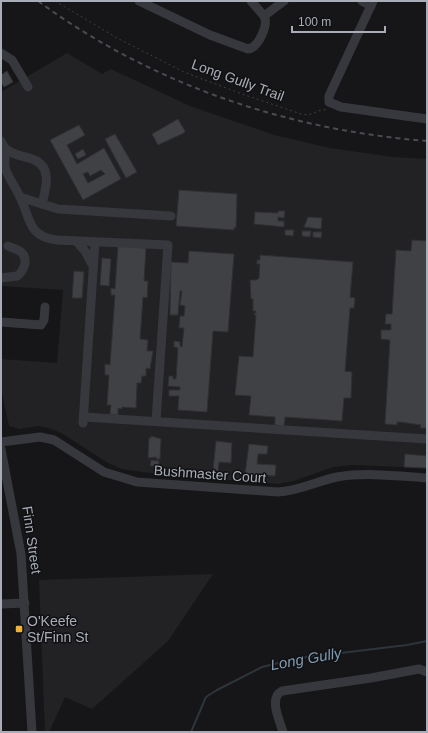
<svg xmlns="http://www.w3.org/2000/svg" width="428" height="733" font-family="Helvetica,sans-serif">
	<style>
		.built { fill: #222225 }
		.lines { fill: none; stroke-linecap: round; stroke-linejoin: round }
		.stream { stroke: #2c353c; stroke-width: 2 }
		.building { fill: #404145; stroke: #303034; fill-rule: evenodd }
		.path { stroke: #3d3f44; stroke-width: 1; stroke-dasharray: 2 3; stroke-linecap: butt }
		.minor { stroke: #37383d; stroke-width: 9 }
		.rail { stroke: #4a4c52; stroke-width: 2; stroke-dasharray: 5 4; stroke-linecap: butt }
		.poi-dot { fill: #f2b134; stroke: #111113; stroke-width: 1.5 }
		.labels { text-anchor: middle; stroke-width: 3; stroke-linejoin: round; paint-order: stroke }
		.street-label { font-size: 14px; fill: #a8adb8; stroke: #111113 }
		.poi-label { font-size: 14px; fill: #a8adb8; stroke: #111113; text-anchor: start }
		.water-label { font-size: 15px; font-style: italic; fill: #7f9bb3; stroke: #111113 }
	</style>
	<rect width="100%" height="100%" fill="#161618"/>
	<g class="built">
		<polygon points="67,53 102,74 111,69 190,106 274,135 330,148 393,157 427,159 427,468 351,465 333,467 294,481 278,484 157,474 122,469 108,463 63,434 52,429 38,426 19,429 9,426 1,388 1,359 57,363 63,290 1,286 1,92"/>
		<polygon points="213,574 168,641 92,709 65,697 49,732 45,732 39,580"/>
	</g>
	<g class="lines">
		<polyline class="stream" points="191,732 206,697 217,690 262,667 299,658 407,645 427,641"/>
	</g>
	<g class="building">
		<polygon points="7,71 13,82 4,87 1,82 1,75"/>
		<polygon points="178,119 185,131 184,133 158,145 152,134"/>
		<path d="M 79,125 L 85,135 L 67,145 L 77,164 L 104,148 L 121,179 L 83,200 L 50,140 ZM 101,170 L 105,174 L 88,183 L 83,174 L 88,172 L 90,176 Z"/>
		<polygon points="115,134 137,172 126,178 105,139"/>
		<polygon points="83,149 86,155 78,159 75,154"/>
		<polygon points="179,190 237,194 236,228 234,227 234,230 176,226"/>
		<polygon points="278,211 285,211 284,218 278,217 278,221 284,221 284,227 254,224 255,212 278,213"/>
		<polygon points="308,217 322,218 321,229 304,227"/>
		<polygon points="285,230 294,230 293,236 285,235"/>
		<polygon points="302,231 311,231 310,237 302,236"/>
		<polygon points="313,232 322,232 321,238 313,237"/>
		<polygon points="412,240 427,241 427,428 420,428 421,425 400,422 397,422 397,425 385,424 390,340 381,339 381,330 391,330 391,324 385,324 386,314 392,314 396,250 411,251"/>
		<polygon points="118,246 146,248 144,281 148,281 147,298 143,297 140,339 148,340 147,351 153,351 150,369 146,368 146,376 142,376 141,383 137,383 136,408 122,407 122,409 118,408 118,415 110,414 111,405 107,405 109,375 105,375 105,364 110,365 115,295 111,295 111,288 115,289"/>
		<polygon points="189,251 234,254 228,332 213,331 207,412 178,410 179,396 169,396 169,390 180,390 180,387 168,386 169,376 173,376 173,379 176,379 178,348 174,347 174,341 180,342 180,346 182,347 184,328 179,328 180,316 184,316 185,306 180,305 182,291 180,291 178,315 170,315 171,262 188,263"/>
		<polygon points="260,255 353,262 350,297 355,298 354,308 350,308 345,371 352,372 351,398 344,398 342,421 285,417 284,426 275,425 275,417 249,415 251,396 235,395 239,356 253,357 256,315 254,315 254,313 256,313 256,311 253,311 253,299 251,299 250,280 257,280 259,278 260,264 257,264 257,260 260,260"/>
		<polygon points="102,258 111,259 109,286 100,285"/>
		<polygon points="74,271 84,272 82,298 72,298"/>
		<polygon points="151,436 161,439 160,459 156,459 156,457 148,458 149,438 151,438"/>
		<polygon points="216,441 232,443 231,463 219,462 218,471 213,470"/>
		<polygon points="249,444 268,446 267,454 258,454 257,464 276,465 275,476 245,474"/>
		<polygon points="405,454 427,456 427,468 404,467"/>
		<polygon points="151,460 159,461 159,466 150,466"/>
	</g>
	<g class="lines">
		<path class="path" d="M 55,1 L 117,38 L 184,72 L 242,94 L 301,114 C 314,117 317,108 328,110"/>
		<g class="minor">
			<path d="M 139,1 L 210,35 L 248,49 C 258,48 269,25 264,16 L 284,1"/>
			<polyline points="251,1 264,16"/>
			<polyline points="362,1 371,6"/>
			<polyline points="373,1 329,96 329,102 341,107 427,119"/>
			<polyline points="1,53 12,60 28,87"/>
			<path d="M 1,141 C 8,154 4,154 5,167 C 7,176 15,186 19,195 C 31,217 26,236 57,240 L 168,245 L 156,421"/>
			<path d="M 6,149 C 14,156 22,155 32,159 C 53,166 46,188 42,204 L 58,209 L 171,216"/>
			<polyline points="20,197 42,204"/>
			<polyline points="76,241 85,251 93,266"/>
			<path d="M 1,278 L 17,276 C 24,271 29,259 21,252 C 18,249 12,248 8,246"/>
			<polyline points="1,322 41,325 44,320 45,307"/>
			<polyline points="84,417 427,439"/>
			<polyline points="83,423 95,242"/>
			<path d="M 1,442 L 40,437 L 54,440 L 104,472 L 137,482 L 278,492 C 299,491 317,481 337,477 C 366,472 398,476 427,478"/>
			<polyline points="1,449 21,554 32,732"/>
			<polyline points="1,604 25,603"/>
			<path d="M 283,732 C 280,721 268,698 282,691 L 371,678 L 419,669 L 427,672"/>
		</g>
		<path class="rail" d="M 38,1 C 151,84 287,130 427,141"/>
	</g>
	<rect class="poi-dot" x="15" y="625" width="8" height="8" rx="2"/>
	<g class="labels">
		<g class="street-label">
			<text transform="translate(238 80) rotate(20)" y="5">Long Gully Trail</text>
			<text transform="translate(210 474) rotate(4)" y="5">Bushmaster Court</text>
			<text transform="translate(32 540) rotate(82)" y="5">Finn Street</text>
		</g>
		<g class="poi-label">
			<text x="27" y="626">O'Keefe<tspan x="27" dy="16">St/Finn St</tspan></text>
		</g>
		<g class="water-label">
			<text transform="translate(306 659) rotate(-10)" y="5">Long Gully</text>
		</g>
	</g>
	<rect width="428" height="733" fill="none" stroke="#a8adb8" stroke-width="4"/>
	<path d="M292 26v6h93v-6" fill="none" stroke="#a8adb8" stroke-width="2"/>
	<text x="298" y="26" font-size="12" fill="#a8adb8" stroke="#111113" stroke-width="3" paint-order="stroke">100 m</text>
</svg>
